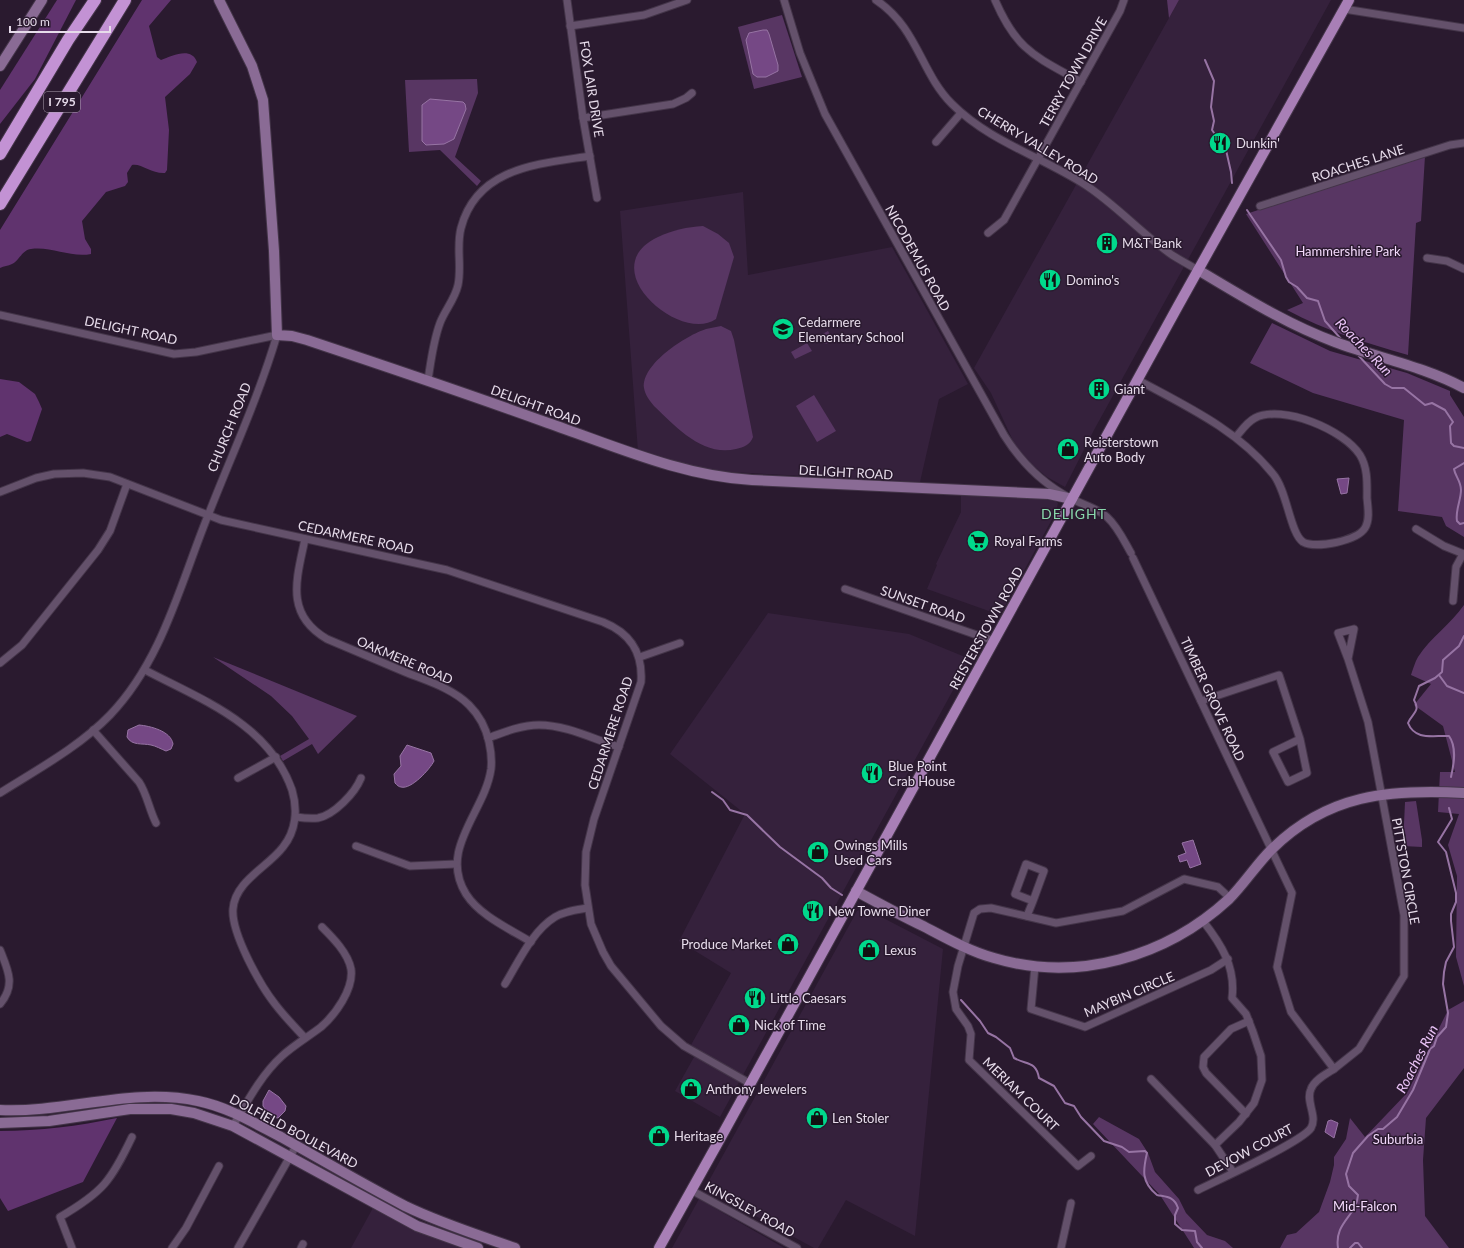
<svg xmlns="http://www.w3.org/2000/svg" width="1464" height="1248" font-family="Lato,sans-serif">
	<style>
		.built { fill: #35213c }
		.green { fill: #583663 }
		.forest { fill: #60336e }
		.water { fill: #754885; stroke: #9774a4 }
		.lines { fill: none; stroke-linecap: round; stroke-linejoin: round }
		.stream { stroke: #9774a4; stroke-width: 2 }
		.street-casing { stroke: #443549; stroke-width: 9 }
		.secondary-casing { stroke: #443549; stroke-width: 12 }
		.primary-casing { stroke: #443549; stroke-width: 12 }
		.highway-casing { stroke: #443549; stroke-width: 14 }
		.street { stroke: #64516b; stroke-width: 7 }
		.secondary { stroke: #8a6b95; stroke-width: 10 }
		.primary { stroke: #a87fb6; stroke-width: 10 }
		.highway { stroke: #c392d4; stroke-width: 12 }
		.labels { text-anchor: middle; stroke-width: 3; stroke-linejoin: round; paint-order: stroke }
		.shield { fill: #2a1a2f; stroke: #aea2b3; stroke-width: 1 }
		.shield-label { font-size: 12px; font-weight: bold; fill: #e7dceb }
		.street-label { font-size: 13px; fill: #e7dceb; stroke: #2a1a2f }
		.poi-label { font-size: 13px; fill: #e7dceb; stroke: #2a1a2f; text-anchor: start }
		.park-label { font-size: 13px; fill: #f4dafd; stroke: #2a1a2f }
		.water-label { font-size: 14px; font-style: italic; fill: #ebc4f8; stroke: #2a1a2f }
		.neighbourhood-label { font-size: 14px; letter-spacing: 1px; fill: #89d8ac; stroke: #2a1a2f }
	</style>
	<rect width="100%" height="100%" fill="#2a1a2f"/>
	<g class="built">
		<polygon points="1179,0 1331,0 1094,430 1065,487 1047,477 1025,459 1015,445 991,393 974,368"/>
		<polygon points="743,192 748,275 892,247 968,384 939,399 920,482 731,472 695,467 638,451 620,211"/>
		<polygon points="961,493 1052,498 1058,503 1056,512 1000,615 927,589 937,565 936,564 961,512"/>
		<polygon points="768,613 909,634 970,659 720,1117 675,1091 698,1050 691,1045 731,973 679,941 745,814 670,754"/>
		<polygon points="864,908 943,949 915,1236 846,1200 818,1248 814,1248 705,1188 857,911"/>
		<polygon points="699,1199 784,1248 672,1248"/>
		<polygon points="374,1206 466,1248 351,1248"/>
	</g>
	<g class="green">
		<polygon points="1167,0 1179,0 1169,18"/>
		<polygon points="782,15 802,77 754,89 738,27"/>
		<polygon points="477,79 478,93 455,157 481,181 477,186 440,150 409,152 405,80"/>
		<path d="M 1425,156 L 1421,221 L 1416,223 L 1408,355 C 1366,343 1326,331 1287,310 L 1303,303 L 1246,214 Z"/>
		<path d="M 703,226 L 718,234 L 729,243 L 734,257 L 716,319 C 680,344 592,268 658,237 C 673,230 687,227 703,226 Z"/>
		<polygon points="1272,323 1330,351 1407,373 1450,391 1450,395 1464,417 1464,537 1446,526 1442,517 1398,511 1404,420 1313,393 1250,363"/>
		<path d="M 721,326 L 731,331 L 734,340 L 753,437 C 750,445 744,447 736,449 C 703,457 676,427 654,406 C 650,401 645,395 644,388 C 641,364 687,335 706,329 C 711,328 716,327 721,326 Z"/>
		<polygon points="828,331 833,340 826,344 819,342 817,337"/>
		<polygon points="807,343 812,351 795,359 791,352"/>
		<polygon points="814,395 836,431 817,442 796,406"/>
		<path d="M 1464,605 L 1464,986 L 1456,957 L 1457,876 L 1448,845 L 1459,814 L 1438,812 L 1440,772 L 1455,772 L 1443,726 L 1414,705 L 1431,684 L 1411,675 C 1413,669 1415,662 1418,657 C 1431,637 1451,624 1464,605 Z"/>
		<polygon points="213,657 357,716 318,754 312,744 283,761 280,756 309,739 292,716 271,696"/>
		<polygon points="1416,801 1422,840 1422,847 1403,846 1405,802"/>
		<polygon points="1464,1001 1464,1068 1426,1118 1423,1160 1425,1216 1449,1248 1280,1248 1287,1235 1296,1233 1319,1212 1330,1182 1334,1165 1334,1157 1346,1139 1350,1118 1365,1137 1407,1093 1448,1010"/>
		<polygon points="1099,1117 1139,1139 1148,1153 1155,1172 1179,1199 1186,1213 1207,1235 1225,1241 1233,1248 1194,1248 1160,1195 1093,1124"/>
	</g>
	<g class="forest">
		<polygon points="57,0 76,0 35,79 0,124 0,90"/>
		<path d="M 142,0 L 171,0 L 149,26 L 157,57 L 161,60 C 172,56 191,46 197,62 L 190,74 L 165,97 L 169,130 L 167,170 L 165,173 C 152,174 141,163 132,165 L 127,173 L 128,182 L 125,186 L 106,192 L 82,221 L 85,239 L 91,249 L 91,254 C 71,258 51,246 31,249 C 22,250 19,261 12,264 C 8,266 4,266 0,268 L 0,230 Z"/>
		<polygon points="0,379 19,382 35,394 39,402 42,409 31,441 27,442 7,434 0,437"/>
		<path d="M 117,1118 L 83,1182 L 8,1211 L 0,1198 L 0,1131 C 40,1131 78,1126 117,1118 Z"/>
	</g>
	<g class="water">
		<polygon points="763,30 767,30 769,34 778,65 778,71 766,77 757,77 753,74 746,40 749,33"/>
		<polygon points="430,99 463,102 465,104 466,109 454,139 444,144 426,145 422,141 422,105"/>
		<polygon points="1349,478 1347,493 1341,494 1337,479"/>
		<path d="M 139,725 C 150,726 171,731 173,744 L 171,749 L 166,751 C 161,749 156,746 151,745 C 142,743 132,746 127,737 L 128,730 Z"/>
		<path d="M 407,745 L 431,753 L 434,761 C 430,769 411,790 401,787 C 399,787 397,785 395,783 L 394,774 L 401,766 L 400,756 Z"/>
		<polygon points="1193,840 1201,864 1190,868 1187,860 1180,862 1178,856 1186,853 1182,843"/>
		<polygon points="269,1090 279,1097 286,1106 285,1111 278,1118 271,1117 263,1106 263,1101"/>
		<polygon points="1331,1120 1338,1123 1334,1138 1325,1132 1328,1121"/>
	</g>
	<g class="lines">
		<g class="stream">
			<polyline points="1205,60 1214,81 1211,107 1214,121 1212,130 1226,150 1231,172 1232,183"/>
			<polyline points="1247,210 1281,260 1286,277 1289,282 1297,287 1307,298 1318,301 1325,321 1342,340"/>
			<polyline points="1357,354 1385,384 1392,388 1404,388 1425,405 1432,403 1445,410 1453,422 1450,426 1451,443 1454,446 1464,448"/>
			<path d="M 1464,463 L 1454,469 C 1455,476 1461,481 1461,490 C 1461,500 1455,511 1457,521 L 1460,524 L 1464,523"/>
			<polyline points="1439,675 1447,686 1464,693"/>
			<path d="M 1451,777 C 1454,764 1457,747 1449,736 C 1434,735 1415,741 1408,723 C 1412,713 1421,712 1414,700 L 1419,686 L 1435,678 L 1442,672 L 1443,660 L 1459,646 L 1464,636"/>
			<polyline points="712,792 723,800 730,810 747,815 780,847 822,878 831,888 842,895"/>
			<path d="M 961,1000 L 980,1021 L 988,1033 L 996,1037 L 1010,1048 L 1014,1058 C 1027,1065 1036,1061 1039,1078 L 1054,1086 L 1065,1103 L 1074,1106 L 1081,1117 L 1104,1141 L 1122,1147 L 1129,1152 L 1145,1151 L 1147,1153 C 1143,1170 1141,1182 1157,1195 C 1166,1197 1174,1196 1178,1208 L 1175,1215 L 1175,1224 L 1182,1230 L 1195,1231 L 1197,1242 L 1202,1248"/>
			<path d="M 1338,1248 C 1334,1222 1357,1216 1358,1195 L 1349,1186 L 1346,1174 L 1353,1153 L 1368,1136 L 1378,1129 L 1383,1129 L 1397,1117 L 1413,1090 L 1430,1049 L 1434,1046 L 1437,1037 L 1446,1027 L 1448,1013 L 1443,984 L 1444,972 L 1446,962 L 1454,947 L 1451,921 L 1451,914 L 1456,902 L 1456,893 L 1446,852 L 1438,842 L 1452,819 L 1449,808"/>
			<polyline points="1350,1248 1355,1243 1358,1243 1362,1248"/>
		</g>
		<g class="street-casing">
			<g id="street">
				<polyline points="567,0 583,118 597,198"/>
				<path d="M 784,0 L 800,53 L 825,114 L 1004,435 C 1021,462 1042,484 1072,499 C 1084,505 1097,508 1107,517 C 1118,527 1124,541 1131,553"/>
				<path d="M 876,0 C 918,28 920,72 952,104 C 990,142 1043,157 1087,186 C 1117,206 1142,234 1172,255 C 1180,260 1189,265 1198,270"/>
				<path d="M 995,0 C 1017,51 1035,56 1081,82"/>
				<polyline points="1344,9 1464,28"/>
				<polyline points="570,26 644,15 687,0"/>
				<polyline points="583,118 673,104 686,98 692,93"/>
				<polyline points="936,142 961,113"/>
				<polyline points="1260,206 1450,145 1464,143"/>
				<polyline points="988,233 1004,220 1120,11 1124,0"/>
				<polyline points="1427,258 1447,261 1464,269"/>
				<path d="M 428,380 C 431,361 433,342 440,323 C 445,310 455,299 458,285 C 462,266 456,247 461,228 C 477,167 539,164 590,156"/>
				<path d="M 1138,380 C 1186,406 1238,430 1273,474 C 1287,490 1290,533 1303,542 C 1316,549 1357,541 1365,528 C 1370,520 1368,508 1367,498 C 1367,484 1368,468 1360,455 C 1344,430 1283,404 1255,418 C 1247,422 1241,431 1236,437"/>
				<path d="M 0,492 L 36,478 L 54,474 L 83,473 L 110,477 L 221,520 L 447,570 L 603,622 C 630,633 643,652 641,682 L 594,819 L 586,852 L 585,885 L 591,924 L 603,952 L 611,966 L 661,1026 L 684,1046 L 751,1084"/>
				<polyline points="1416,529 1444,546 1464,554"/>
				<path d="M 305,539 C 297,578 284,614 327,639 C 353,650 379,661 405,672 C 427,681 452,688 469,705 C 479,715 486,728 489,742 C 491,751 492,760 491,769 C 485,812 438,849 466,894 C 480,916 510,929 531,942"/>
				<polyline points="1133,558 1292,893 1277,967 1291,1012 1334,1069 1359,1049 1404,976 1404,915 1368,722 1348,659 1354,629 1338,633 1348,659"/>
				<polyline points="845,589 994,641"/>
				<polyline points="1453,601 1456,567 1463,554"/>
				<polyline points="640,657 680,643"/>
				<polyline points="0,663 22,645 98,550 110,531 127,484"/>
				<path d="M 145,670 C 202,700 269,724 292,790 C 298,810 296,831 283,847 C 268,867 235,881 233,909 C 231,933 260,985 275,1004 C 284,1016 295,1027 305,1038"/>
				<polyline points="1201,701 1279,675 1300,739 1307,773 1288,782 1273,752 1300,739"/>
				<path d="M 93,730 L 139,782 C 147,794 149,809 156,823"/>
				<path d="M 488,738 C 504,732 522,725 539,725 C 566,725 593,739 619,747"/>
				<polyline points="238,778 276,757"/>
				<path d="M 0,793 C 38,769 79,747 110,715 C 163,660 181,581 209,513 C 232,454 259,396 277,335 L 196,352 L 174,354 L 0,315"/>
				<path d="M 296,817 C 303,818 310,819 318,818 C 334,815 355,793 361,778"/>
				<polyline points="356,846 410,866 456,864"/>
				<polyline points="1027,916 1033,901 1015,894 1026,864 1044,871 1033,901"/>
				<path d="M 1203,921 C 1221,944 1236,967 1232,998 L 1246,1014 L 1253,1032 L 1261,1056 L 1262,1080 L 1254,1103 L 1239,1122 L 1215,1145"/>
				<path d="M 0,950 C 8,970 16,985 0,1004"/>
				<polyline points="1035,966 1031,1009 1085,1027 1211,970 1228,959"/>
				<path d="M 505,984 C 518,963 532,931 555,917 C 565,911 576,910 588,908"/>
				<polyline points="1151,1079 1215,1145 1233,1172"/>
				<polyline points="1246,1114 1206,1073 1203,1067 1204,1057 1231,1029 1249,1021"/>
				<path d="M 233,1126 C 247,1102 261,1075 282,1056 C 294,1045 308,1037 321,1027 C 335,1015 354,989 351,969 C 348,953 333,938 322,927"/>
				<polyline points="1091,1156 1078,1166 969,1060 971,1034 968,1026 956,1009 953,992 958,966 974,913 980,909 991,908 1056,923 1123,911 1184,879 1218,887 1230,898"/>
				<polyline points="691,1190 797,1248"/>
				<path d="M 1198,1190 C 1218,1180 1302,1142 1311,1128 C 1318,1116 1305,1101 1311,1089 C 1314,1080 1326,1074 1334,1069"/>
				<path d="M 72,1248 L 60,1217 C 103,1192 111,1181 132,1137"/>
				<polyline points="172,1248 186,1228 219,1166"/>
				<polyline points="238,1248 296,1146"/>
				<polyline points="301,1248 303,1244"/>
				<polyline points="1061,1248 1071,1203"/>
			</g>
		</g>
		<g class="secondary-casing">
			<g id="secondary">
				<path d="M 219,0 L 252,66 L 263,100 L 274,251 L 277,335 L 292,336 L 307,340 C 388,367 468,394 548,423 C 615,446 681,476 752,480 L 1049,494 L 1072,499"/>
				<polyline points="0,66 42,0"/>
				<path d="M 1198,270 C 1242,296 1286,324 1335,342 C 1378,358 1423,366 1464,388"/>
				<path d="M 856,891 C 878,903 900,915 923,926 C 946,938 969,951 994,958 C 1077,983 1166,957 1229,899 C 1244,884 1256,865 1271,850 C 1327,794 1389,789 1464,793"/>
				<path d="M 0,1110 C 67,1113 131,1087 198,1101 C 228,1107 254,1123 281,1137 C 322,1160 363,1184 405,1206 C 440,1223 478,1235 515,1248"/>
				<polyline points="0,1123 49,1121 130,1109 171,1109 194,1113 233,1126 417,1226 478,1248"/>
			</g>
		</g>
		<g class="primary-casing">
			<polyline id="primary" points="659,1248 720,1139 1178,306 1349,0"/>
		</g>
		<g class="highway-casing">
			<g id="highway">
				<polyline points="0,154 68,40 95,0"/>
				<polyline points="0,204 125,0"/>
			</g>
		</g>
		<use href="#street" class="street"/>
		<use href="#secondary" class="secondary"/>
		<use href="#primary" class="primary"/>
		<use href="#highway" class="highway"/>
	</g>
	<defs>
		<g id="restaurant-disc" transform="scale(1.15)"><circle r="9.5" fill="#00d98c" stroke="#2a1a2f"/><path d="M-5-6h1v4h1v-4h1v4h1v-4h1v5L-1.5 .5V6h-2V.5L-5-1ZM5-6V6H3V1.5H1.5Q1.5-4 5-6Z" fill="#111"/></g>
		<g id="building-disc" transform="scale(1.15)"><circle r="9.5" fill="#00d98c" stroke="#2a1a2f"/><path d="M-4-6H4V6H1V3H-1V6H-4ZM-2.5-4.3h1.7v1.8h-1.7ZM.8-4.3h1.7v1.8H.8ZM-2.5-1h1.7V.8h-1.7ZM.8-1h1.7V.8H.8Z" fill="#111"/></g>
		<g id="school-disc" transform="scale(1.15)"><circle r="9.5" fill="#00d98c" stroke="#2a1a2f"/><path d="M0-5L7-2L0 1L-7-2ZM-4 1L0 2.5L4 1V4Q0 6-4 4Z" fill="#111"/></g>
		<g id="shop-disc" transform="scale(1.15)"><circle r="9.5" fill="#00d98c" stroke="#2a1a2f"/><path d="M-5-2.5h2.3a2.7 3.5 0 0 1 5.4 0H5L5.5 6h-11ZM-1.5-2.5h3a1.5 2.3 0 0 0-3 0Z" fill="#111"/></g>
		<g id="supermarket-disc" transform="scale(1.15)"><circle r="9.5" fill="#00d98c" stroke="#2a1a2f"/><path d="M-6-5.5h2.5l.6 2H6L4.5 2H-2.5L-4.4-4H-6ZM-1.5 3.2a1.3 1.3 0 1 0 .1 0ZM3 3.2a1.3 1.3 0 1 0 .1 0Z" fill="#111"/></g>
	</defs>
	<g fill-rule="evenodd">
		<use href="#restaurant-disc" x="1220" y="143"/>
		<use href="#building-disc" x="1107" y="243"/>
		<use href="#restaurant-disc" x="1050" y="280"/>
		<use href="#school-disc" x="783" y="329"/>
		<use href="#building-disc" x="1099" y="389"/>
		<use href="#shop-disc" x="1068" y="449"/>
		<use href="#supermarket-disc" x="978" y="541"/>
		<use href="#restaurant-disc" x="872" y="773"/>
		<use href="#shop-disc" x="818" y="852"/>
		<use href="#restaurant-disc" x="813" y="911"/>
		<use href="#shop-disc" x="788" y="944"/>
		<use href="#shop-disc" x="869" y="950"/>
		<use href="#restaurant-disc" x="755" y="998"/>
		<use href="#shop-disc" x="739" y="1025"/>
		<use href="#shop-disc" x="691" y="1089"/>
		<use href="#shop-disc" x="817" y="1118"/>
		<use href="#shop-disc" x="659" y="1136"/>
	</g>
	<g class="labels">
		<rect class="shield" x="44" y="92" width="36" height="20" rx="3"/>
		<g class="shield-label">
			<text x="62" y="106">I 795</text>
		</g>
		<g class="street-label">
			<text transform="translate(1073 72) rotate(-61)" y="5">TERRY TOWN DRIVE</text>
			<text transform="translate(592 89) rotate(81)" y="5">FOX LAIR DRIVE</text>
			<text transform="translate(1038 145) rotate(31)" y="5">CHERRY VALLEY ROAD</text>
			<text transform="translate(1358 163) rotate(-18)" y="5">ROACHES LANE</text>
			<text transform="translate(918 258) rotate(61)" y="5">NICODEMUS ROAD</text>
			<text transform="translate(131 330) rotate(12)" y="5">DELIGHT ROAD</text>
			<text transform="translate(536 405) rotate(20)" y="5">DELIGHT ROAD</text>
			<text transform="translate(229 427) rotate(-68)" y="5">CHURCH ROAD</text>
			<text transform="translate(846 472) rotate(3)" y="5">DELIGHT ROAD</text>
			<text transform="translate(356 537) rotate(12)" y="5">CEDARMERE ROAD</text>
			<text transform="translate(923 604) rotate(19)" y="5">SUNSET ROAD</text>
			<text transform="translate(986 628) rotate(-61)" y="5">REISTERSTOWN ROAD</text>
			<text transform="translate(405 660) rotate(23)" y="5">OAKMERE ROAD</text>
			<text transform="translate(1213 699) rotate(65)" y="5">TIMBER GROVE ROAD</text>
			<text transform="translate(610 733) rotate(-72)" y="5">CEDARMERE ROAD</text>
			<text transform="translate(1406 871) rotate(80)" y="5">PITTSTON CIRCLE</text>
			<text transform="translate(1129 994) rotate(-23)" y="5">MAYBIN CIRCLE</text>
			<text transform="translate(1021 1094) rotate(44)" y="5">MERIAM COURT</text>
			<text transform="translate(294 1131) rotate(28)" y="5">DOLFIELD BOULEVARD</text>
			<text transform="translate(1249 1150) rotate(-28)" y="5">DEVOW COURT</text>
			<text transform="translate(750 1209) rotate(29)" y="5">KINGSLEY ROAD</text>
		</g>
		<g class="poi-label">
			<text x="1236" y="148">Dunkin'</text>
			<text x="1122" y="248">M&amp;T Bank</text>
			<text x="1066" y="285">Domino's</text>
			<text x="798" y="327">Cedarmere<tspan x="798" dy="15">Elementary School</tspan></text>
			<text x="1114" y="394">Giant</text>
			<text x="1084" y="447">Reisterstown<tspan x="1084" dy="15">Auto Body</tspan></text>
			<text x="994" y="546">Royal Farms</text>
			<text x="888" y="771">Blue Point<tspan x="888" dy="15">Crab House</tspan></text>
			<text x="834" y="850">Owings Mills<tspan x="834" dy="15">Used Cars</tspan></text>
			<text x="828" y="916">New Towne Diner</text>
			<text x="772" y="949" text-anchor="end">Produce Market</text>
			<text x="884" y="955">Lexus</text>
			<text x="770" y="1003">Little Caesars</text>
			<text x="754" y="1030">Nick of Time</text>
			<text x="706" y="1094">Anthony Jewelers</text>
			<text x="832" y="1123">Len Stoler</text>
			<text x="674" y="1141">Heritage</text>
		</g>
		<g class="park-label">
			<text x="1348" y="256">Hammershire Park</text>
			<text x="1398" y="1144">Suburbia</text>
			<text x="1365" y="1211">Mid-Falcon</text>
		</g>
		<g class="water-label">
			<text transform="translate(1364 347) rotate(46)" y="5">Roaches Run</text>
			<text transform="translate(1417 1059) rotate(-63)" y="5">Roaches Run</text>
		</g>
		<g class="neighbourhood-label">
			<text x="1074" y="519">DELIGHT</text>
		</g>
	</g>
	<path d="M10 26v6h100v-6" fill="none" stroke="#e7dceb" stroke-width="2"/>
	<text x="16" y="26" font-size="12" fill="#e7dceb" stroke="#2a1a2f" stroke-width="3" paint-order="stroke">100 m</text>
</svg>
